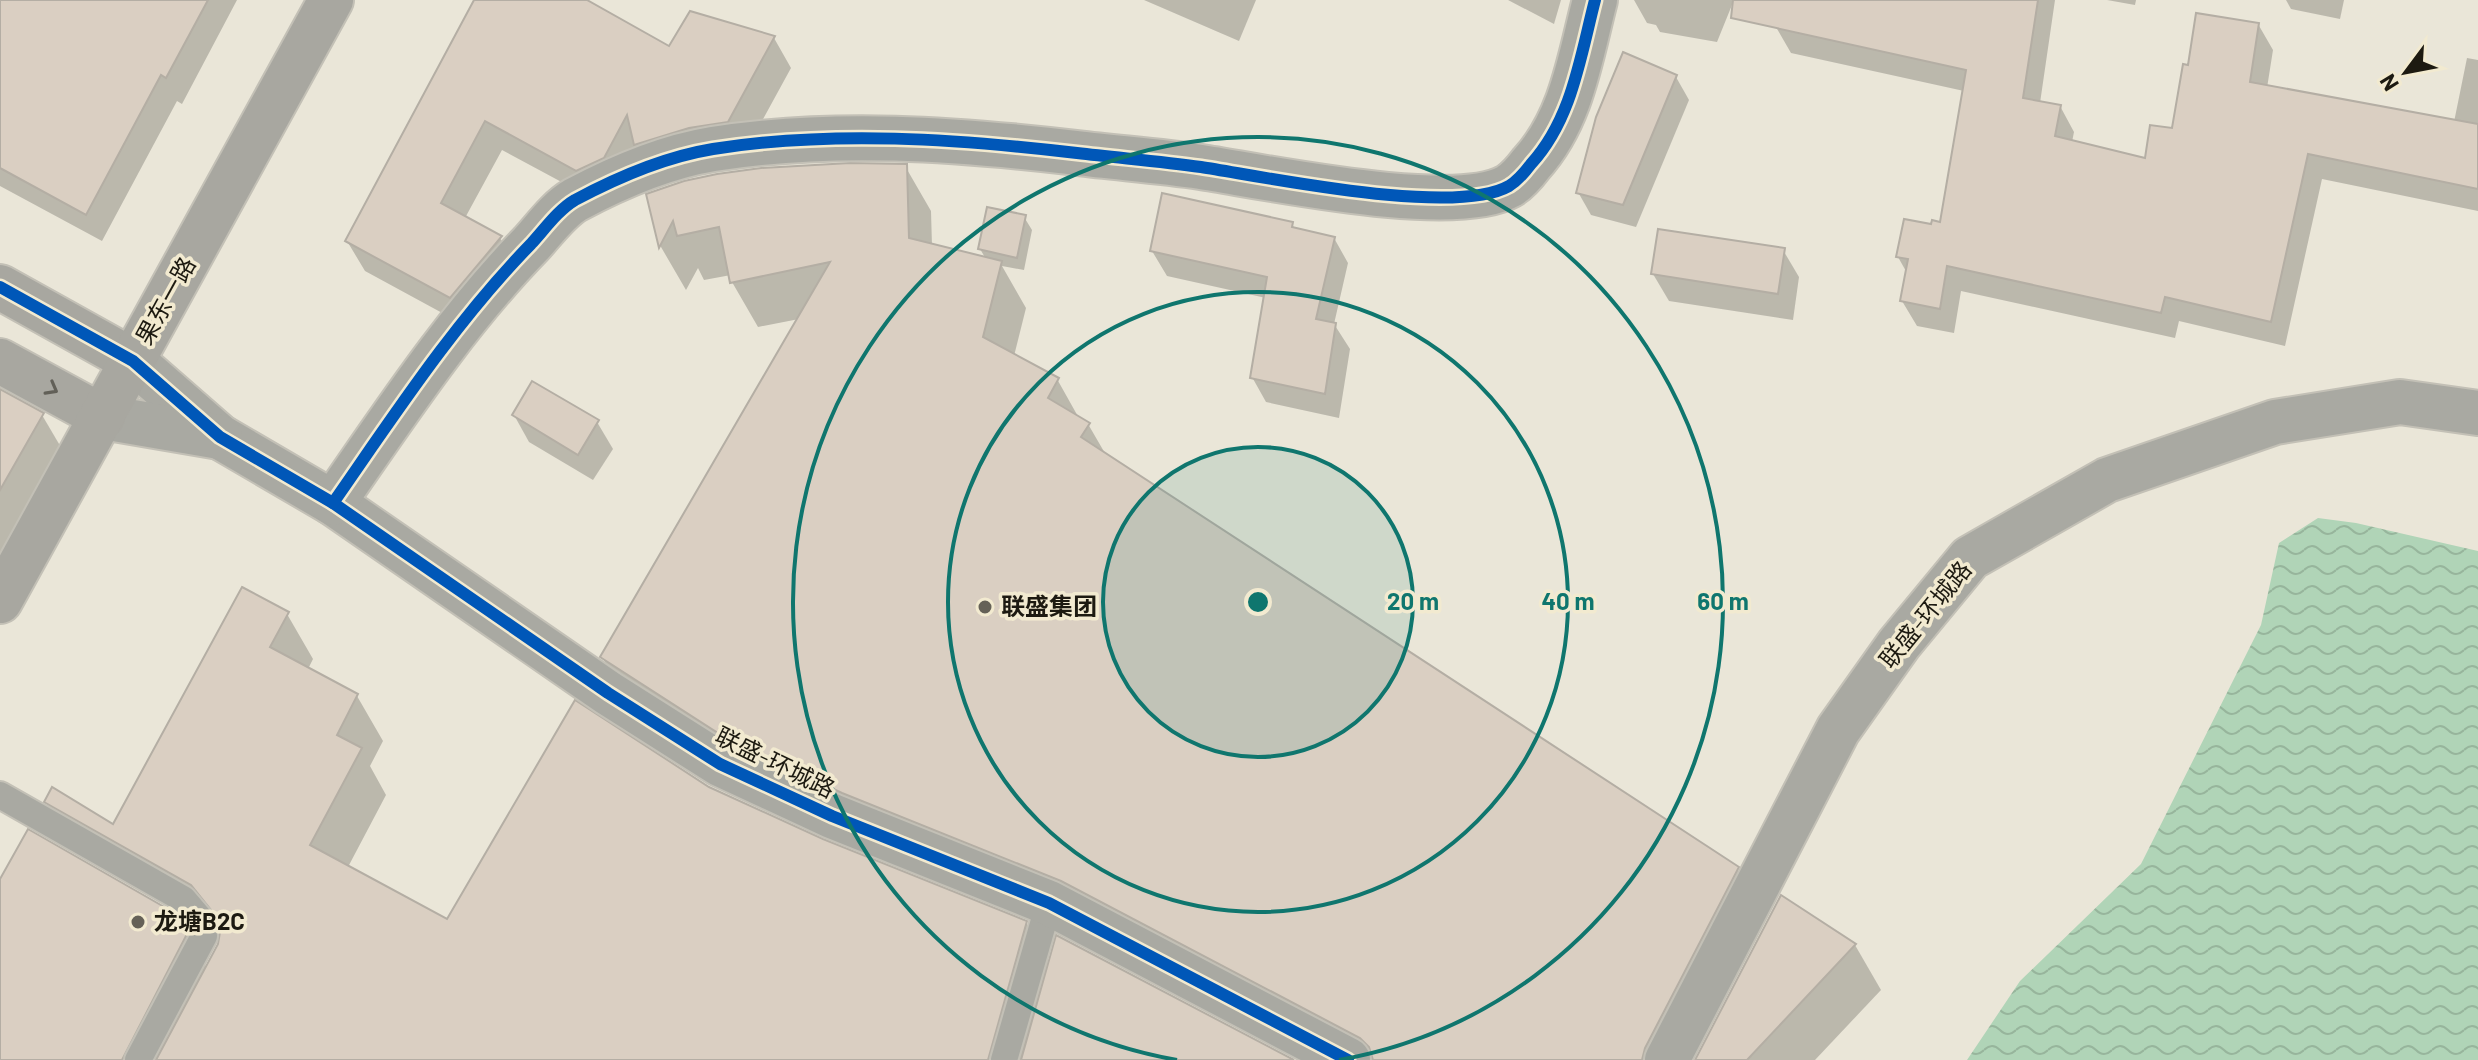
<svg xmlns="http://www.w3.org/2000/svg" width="2478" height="1060" font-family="Barlow,'Noto Sans SC',sans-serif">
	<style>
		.water { fill: url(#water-waves) }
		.shadow { fill: #0003 }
		.building { fill: #dacfc2; stroke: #b4aea4; stroke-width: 2 }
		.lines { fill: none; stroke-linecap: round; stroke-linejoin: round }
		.lane-casing { stroke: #c3c0b6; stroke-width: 30 }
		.street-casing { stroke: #c3c0b6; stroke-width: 48 }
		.secondary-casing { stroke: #c3c0b6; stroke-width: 48 }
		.lane { stroke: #a9a9a2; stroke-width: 26 }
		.street { stroke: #a9a9a2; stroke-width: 44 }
		.secondary { stroke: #a8a7a0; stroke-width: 44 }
		.cycleway-casing { stroke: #f2ead0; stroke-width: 17 }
		.cycleway { stroke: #0057b8; stroke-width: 12 }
		.oneway { stroke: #626058 }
		.ring { fill: none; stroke: #0f766e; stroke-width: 4 }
		.poi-dot { fill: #656157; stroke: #f2ead0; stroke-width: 3 }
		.labels { text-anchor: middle; stroke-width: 7; stroke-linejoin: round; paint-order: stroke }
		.street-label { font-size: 24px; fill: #1d1a11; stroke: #f2ead0 }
		.poi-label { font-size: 24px; font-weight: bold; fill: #1d1a11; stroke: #f2ead0; text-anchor: start }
		.centre { fill: #0f766e; stroke: #f2ead0; stroke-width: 4 }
		.ring-label { font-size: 24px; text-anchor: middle; font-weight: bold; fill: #0f766e; stroke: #f2ead0; stroke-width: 7; stroke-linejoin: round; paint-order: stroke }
	</style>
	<defs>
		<pattern id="water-waves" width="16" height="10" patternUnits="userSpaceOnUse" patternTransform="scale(2)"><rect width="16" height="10" fill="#b0d4b7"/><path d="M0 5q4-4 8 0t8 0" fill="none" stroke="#97b59c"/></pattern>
	</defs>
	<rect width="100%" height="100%" fill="#eae6d8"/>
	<polygon class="water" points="2318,518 2356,523 2478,551 2478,1060 1967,1060 2020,981 2141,864 2261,625 2279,543"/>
	<g class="shadow">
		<polygon points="0,0 237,0 182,104 177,101 102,241 0,186"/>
		<polygon points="477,0 585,0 670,49 690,13 774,38 791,68 745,152 595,200 502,150 465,218 500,238 518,267 468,327 365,271 347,241"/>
		<polygon points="1144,0 1256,0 1239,41"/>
		<polygon points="1508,0 1561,0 1554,24"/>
		<polygon points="1634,0 1734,0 1717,42 1660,32 1656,25 1647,23"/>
		<polygon points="1786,0 2055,0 2040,103 2060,106 2074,132 2072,142 2147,160 2174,131 2258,24 2273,50 2267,88 2454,122 2467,58 2478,60 2478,211 2322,179 2285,346 2179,321 2175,338 1961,291 1954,333 1917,326 1902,301 1907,273 1898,257 1932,226 1941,224 1964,91 1791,53 1776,27"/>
		<polygon points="2107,0 2136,0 2135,5"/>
		<polygon points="2286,0 2344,0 2340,19 2291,9"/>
		<polygon points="1676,77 1689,100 1636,227 1591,215 1578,192"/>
		<polygon points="905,166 931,211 932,246 986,259 980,249 1024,217 1032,230 1024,270 1002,266 1026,308 1014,356 1057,379 1080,420 1088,424 1106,455 1737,869 1763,914 1687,1060 1344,1060 628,702 602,657 799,319 758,327 732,282 731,275 704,280 698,268 686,290 661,247 648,195"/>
		<polygon points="1292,224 1295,230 1334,238 1348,263 1334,324 1350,349 1339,418 1266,402 1252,377 1266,298 1167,276 1152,251"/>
		<polygon points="1783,250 1799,277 1793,320 1669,301 1653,274"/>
		<polygon points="0,392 42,415 62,449 0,553"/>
		<polygon points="514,415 597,422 613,449 593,480 529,442"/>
		<polygon points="287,614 313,659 308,669 357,696 383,741 370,766 386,795 348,867 448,922 709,788 822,841 1026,923 1050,965 1290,1060 0,1060 0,883 184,928 207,968 220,944 222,933 219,930 72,847 46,802 114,826"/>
		<polygon points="1782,898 1855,945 1881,990 1815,1060 1697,1060"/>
	</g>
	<g class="building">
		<polygon points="0,0 208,0 166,78 161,75 86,215 0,168"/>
		<polygon points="474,0 587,0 669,46 690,11 775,36 728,122 689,128 634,145 627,115 604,158 576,171 485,121 441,203 502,236 450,298 345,241"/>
		<polygon points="1733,0 2038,0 2023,98 2061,105 2055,136 2145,158 2150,125 2172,128 2183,64 2188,65 2196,13 2259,23 2250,82 2478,124 2478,189 2308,154 2271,322 2165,297 2161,313 1947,266 1940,309 1900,301 1908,259 1896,257 1904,219 1931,224 1932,220 1940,222 1966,70 1731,18"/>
		<polygon points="1623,52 1677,75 1623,205 1576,193 1596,117"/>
		<polygon points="850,163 907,164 909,238 1002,261 983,337 1059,378 1048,398 1090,423 1081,437 1739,867 1645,1048 1642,1060 1373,1060 1369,1047 1360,1038 1061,881 842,793 732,742 600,657 830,262 730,283 719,227 677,236 673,221 659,248 646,194 684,181 717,174 761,168"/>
		<polygon points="1162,193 1293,222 1292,227 1335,237 1316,319 1336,323 1325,394 1250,378 1267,277 1150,251"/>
		<polygon points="987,207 1026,215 1017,258 978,249"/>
		<polygon points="1658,229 1785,248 1778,294 1651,274"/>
		<polygon points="532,381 599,420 578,455 512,415"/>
		<polygon points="0,389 44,413 0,490"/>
		<polygon points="242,587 289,612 270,647 358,694 337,735 362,748 310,845 447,919 575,700 709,787 823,839 1027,921 988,1060 156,1060 218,944 220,932 215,915 191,885 44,802 52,787 113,824"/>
		<polygon points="28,829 173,912 185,926 187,934 122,1060 0,1060 0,879"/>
		<polygon points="1781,895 1856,944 1747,1060 1695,1060"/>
		<polygon points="1056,935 1294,1060 1021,1060"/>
	</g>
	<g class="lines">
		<g class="lane-casing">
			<g id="lane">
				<polyline points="0,795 183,899 200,919 204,936 138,1060"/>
				<polyline points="1004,1060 1049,903"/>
			</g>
		</g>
		<g class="street-casing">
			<g id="street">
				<polyline points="133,361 220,437 333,503 608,693 720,764 832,816 1049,903 1348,1060"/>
				<polyline points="103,417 220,437"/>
				<path d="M 333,503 C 395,414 455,322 531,244 C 544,230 558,210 575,200 C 618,177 664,157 713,149 C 833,130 957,139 1077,153 C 1118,158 1160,161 1201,167 C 1266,177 1455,217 1509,186 C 1517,181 1525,172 1531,164 C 1572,119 1580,58 1595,0"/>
				<polyline points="1667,1060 1838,730 1899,644 1970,558 2107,480 2275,422 2400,402 2478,413"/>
			</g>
		</g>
		<g class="secondary-casing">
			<g id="secondary">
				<polyline points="0,287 133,361"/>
				<polyline points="0,361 103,417"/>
				<polyline points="0,601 331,0"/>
			</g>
		</g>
		<use href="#lane" class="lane"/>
		<use href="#street" class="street"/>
		<use href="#secondary" class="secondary"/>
		<g class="cycleway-casing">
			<g id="cycleway">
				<polyline points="0,287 133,361 220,437 333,503 608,693 720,764 832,816 1049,903 1348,1060"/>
				<path d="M 333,503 C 395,414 455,322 531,244 C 544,230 558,210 575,200 C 618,177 664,157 713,149 C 833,130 957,139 1077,153 C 1118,158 1160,161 1201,167 C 1266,177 1455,217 1509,186 C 1517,181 1525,172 1531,164 C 1572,119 1580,58 1595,0"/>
			</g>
		</g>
		<use href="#cycleway" class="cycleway"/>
	</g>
	<defs><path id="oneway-chevron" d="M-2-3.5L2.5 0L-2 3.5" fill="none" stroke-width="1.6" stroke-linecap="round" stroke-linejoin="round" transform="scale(2)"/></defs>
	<use class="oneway" href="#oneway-chevron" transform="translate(52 389) rotate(29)"/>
	<circle cx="1258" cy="602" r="155" fill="#0f766e" fill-opacity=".12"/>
	<g class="ring">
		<circle cx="1258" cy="602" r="155"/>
		<circle cx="1258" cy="602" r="310"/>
		<path d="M1177 1060A465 465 0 1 1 1339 1060"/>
	</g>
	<g class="poi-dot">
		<circle cx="985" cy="607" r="8"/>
		<circle cx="138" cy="922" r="8"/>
	</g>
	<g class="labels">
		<g class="street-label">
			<text transform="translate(166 301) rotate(-61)" y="8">果东一路</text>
			<text transform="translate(1926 615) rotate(-51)" y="8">联盛-环城路</text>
			<text transform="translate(775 763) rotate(26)" y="8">联盛-环城路</text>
		</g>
		<g class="poi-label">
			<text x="1001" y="615">联盛集团</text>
			<text x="154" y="930">龙塘B2C</text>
		</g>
	</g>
	<circle cx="1258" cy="602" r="12" class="centre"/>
	<g class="ring-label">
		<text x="1413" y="610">20 m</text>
		<text x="1568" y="610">40 m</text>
		<text x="1723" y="610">60 m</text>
	</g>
	<g transform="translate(2406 72) rotate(238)" stroke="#f2ead0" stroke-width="6" paint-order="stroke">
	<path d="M0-6L14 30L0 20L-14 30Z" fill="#1d1a11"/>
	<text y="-12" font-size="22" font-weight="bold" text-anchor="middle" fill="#1d1a11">N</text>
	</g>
</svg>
